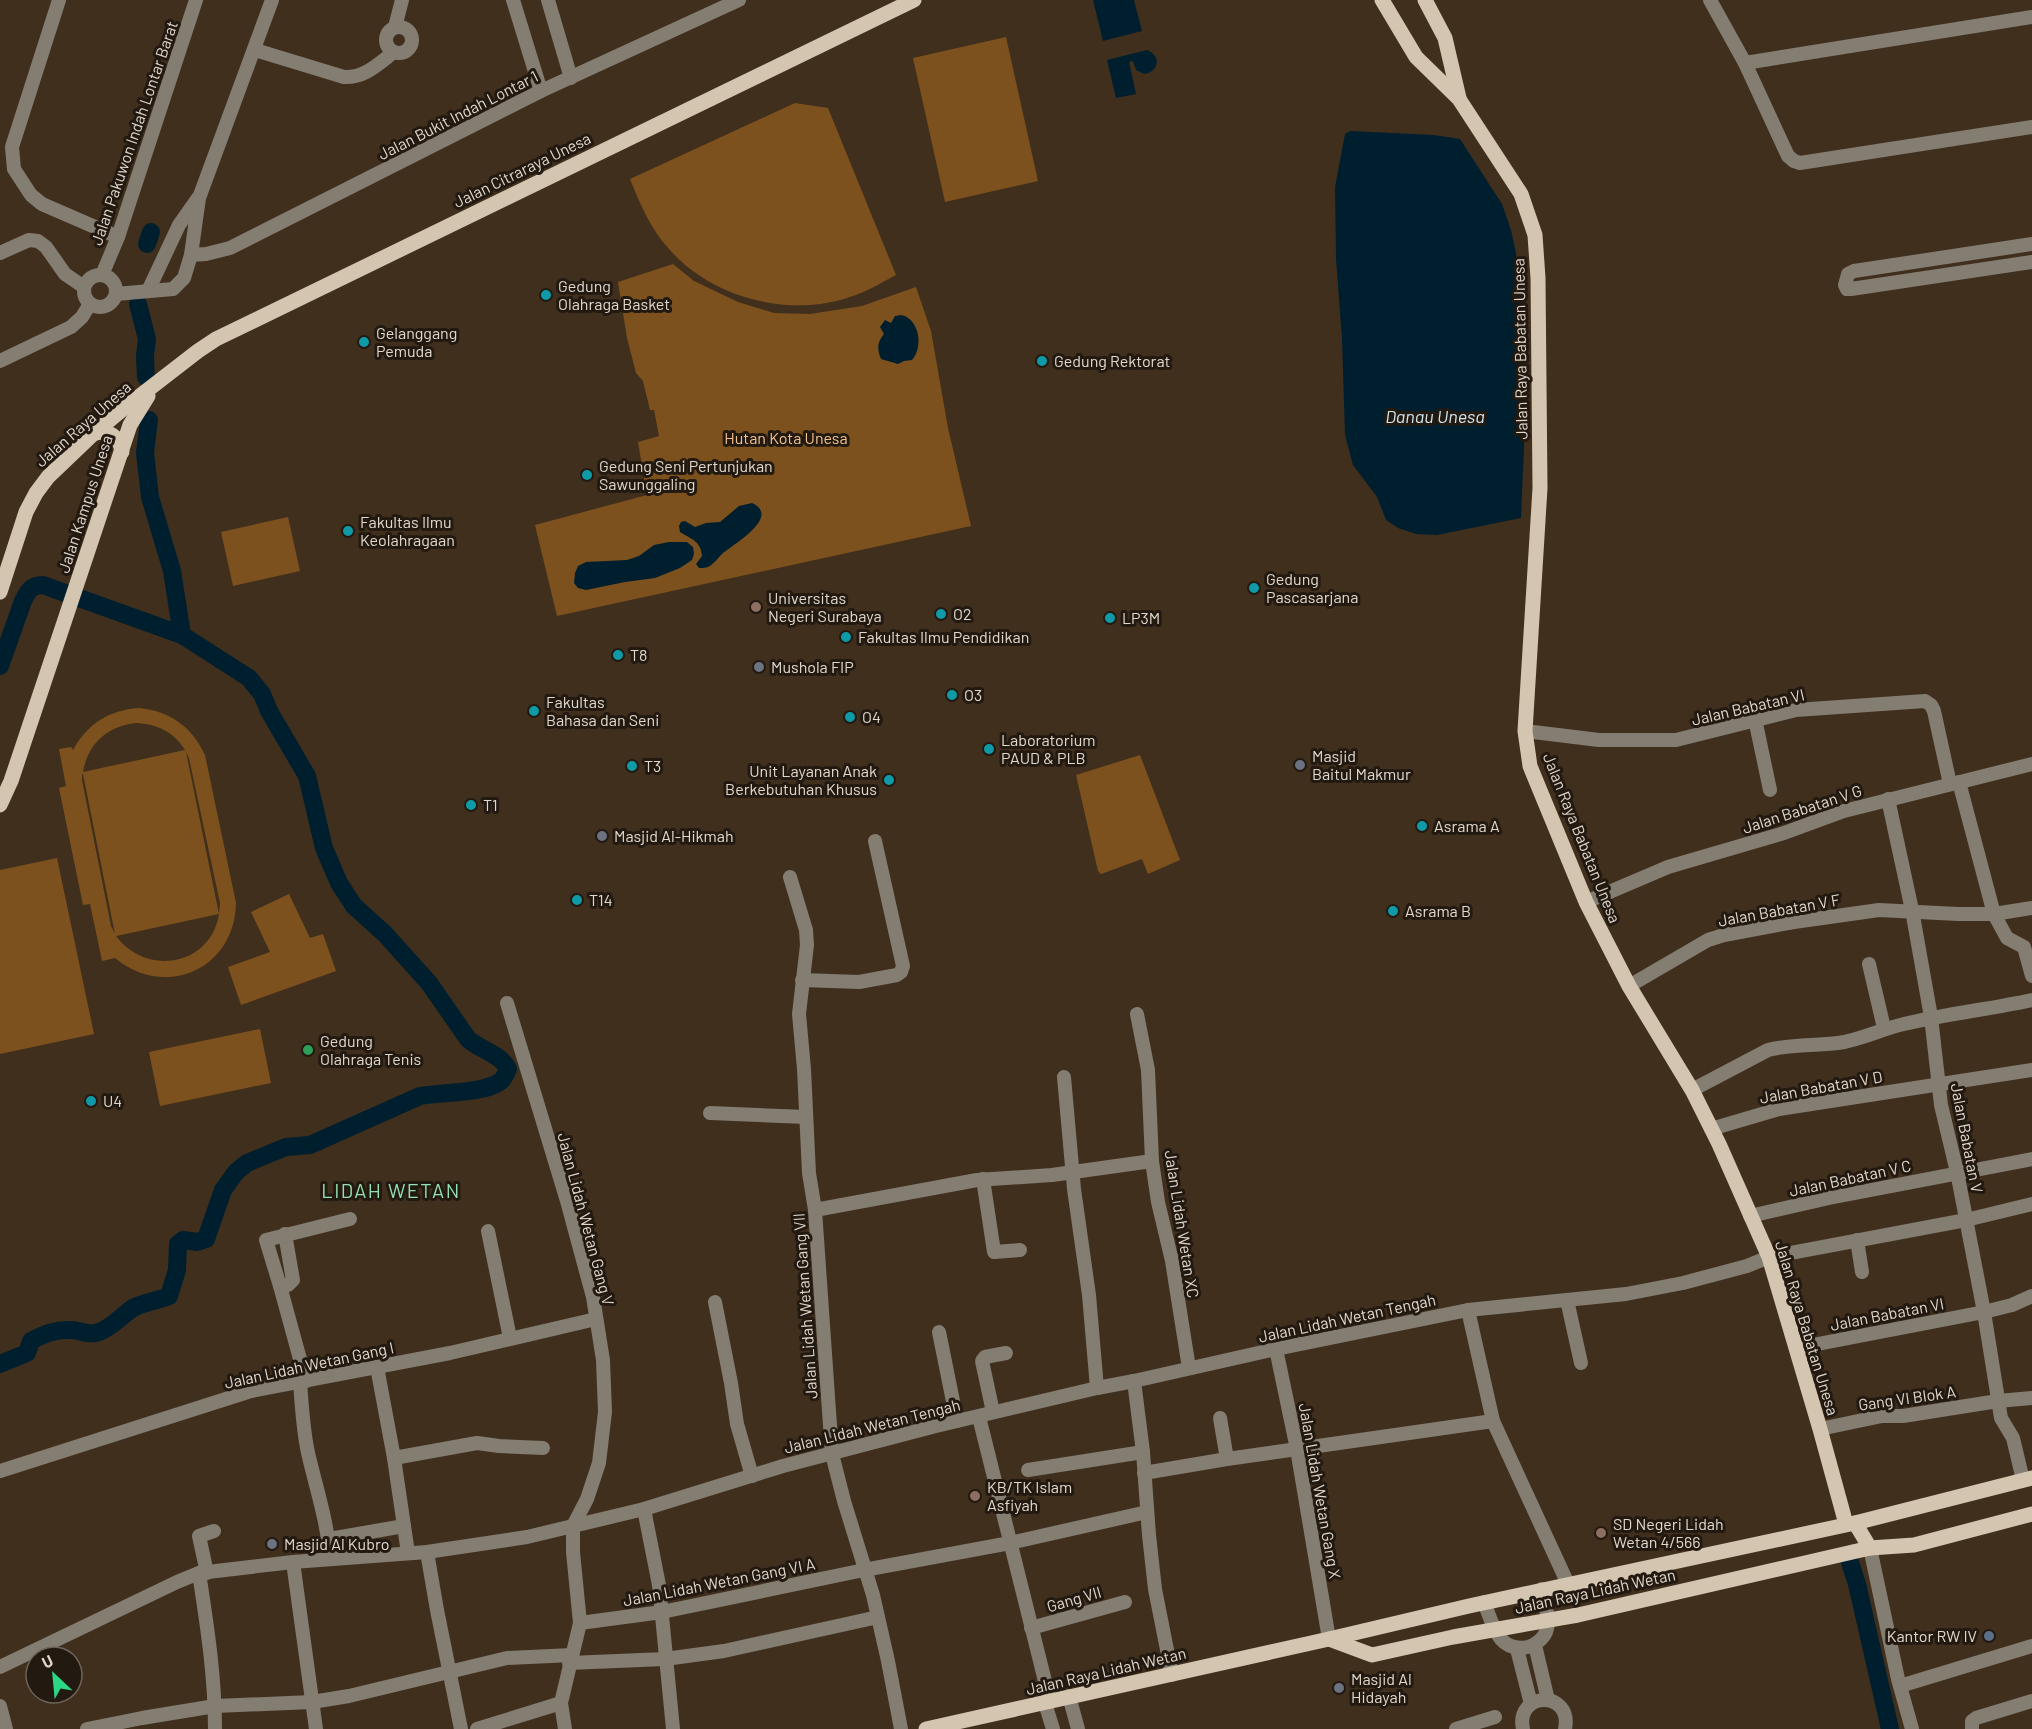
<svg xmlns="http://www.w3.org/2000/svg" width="2032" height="1729" font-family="Barlow,sans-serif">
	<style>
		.green { fill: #7c511d; fill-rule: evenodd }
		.water { fill: #001f2e }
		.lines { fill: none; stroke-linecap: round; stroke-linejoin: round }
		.river { stroke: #001f2e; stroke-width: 18 }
		.minor { stroke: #837d72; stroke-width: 14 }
		.major { stroke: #d3c5af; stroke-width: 15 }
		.culture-dot { fill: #0f9aa8; stroke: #221911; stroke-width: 2 }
		.education-dot { fill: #8d6e63; stroke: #221911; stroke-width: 2 }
		.worship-dot { fill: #6b7280; stroke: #221911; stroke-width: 2 }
		.leisure-dot { fill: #2e9e5b; stroke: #221911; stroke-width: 2 }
		.service-dot { fill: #5c6f8a; stroke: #221911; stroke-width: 2 }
		.labels { text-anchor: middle; stroke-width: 6; stroke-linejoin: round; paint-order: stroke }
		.street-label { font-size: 16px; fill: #e2d7cb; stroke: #221911 }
		.poi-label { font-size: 16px; fill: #e2d7cb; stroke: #221911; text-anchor: start }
		.park-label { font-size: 16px; fill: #f4c28e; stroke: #221911 }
		.water-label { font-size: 18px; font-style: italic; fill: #cfe5f2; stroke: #221911 }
		.quarter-label { font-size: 20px; letter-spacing: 1.5px; fill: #94dfb0; stroke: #221911 }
	</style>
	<rect width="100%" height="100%" fill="#412f1d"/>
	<g class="green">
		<polygon points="1006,37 1038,181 945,202 913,58"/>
		<path d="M 795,103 L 828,108 L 896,275 C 881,283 866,292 850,297 C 790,318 712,298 670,250 C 651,230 640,204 630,179 Z"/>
		<polygon points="673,264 694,281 738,302 774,313 810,314 862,306 916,287 931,331 948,428 971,526 557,616 535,525 647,495 638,442 659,436 654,410 650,410 643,381 636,373 627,338 618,282"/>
		<polygon points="288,517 300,571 233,586 221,532"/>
		<path d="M 139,708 C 170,711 192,727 205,755 L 236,903 C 235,969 165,1000 115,958 L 102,961 L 90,904 L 83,905 L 59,788 L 66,786 L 59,749 L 71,747 L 73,750 C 87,724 109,710 139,708 ZM 136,723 C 157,724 174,732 185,750 L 83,772 C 88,743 108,726 136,723 ZM 186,752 L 189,758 L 220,903 L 219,914 ZM 82,774 L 83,774 L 115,934 L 111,926 L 82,780 ZM 219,914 C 211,966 146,977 116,936 Z"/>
		<polygon points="1140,755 1180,860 1148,874 1142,859 1101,874 1098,871 1076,775"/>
		<polygon points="57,858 94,1034 0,1054 0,870"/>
		<polygon points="289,894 310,938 323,934 336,971 241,1005 228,967 270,952 251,912"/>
		<polygon points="260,1029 271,1083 160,1106 149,1052"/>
	</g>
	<g class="water">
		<polygon points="1093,0 1134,0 1142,31 1103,41"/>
		<path d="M 1147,50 C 1162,56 1159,72 1144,74 L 1136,70 L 1133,61 L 1129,62 L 1136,94 L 1116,98 L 1107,60 Z"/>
		<polygon points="1350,131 1434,135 1460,139 1502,204 1511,230 1516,253 1525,424 1521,518 1437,535 1416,534 1398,528 1386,520 1377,497 1353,465 1345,435 1342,339 1336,259 1335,187 1345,134"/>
		<path d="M 901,315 C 919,318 924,347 912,360 L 904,361 L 898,364 L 881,359 C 877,349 877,342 884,334 L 880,327 L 885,320 L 891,323 L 895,316 Z"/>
		<path d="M 752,503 C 782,517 732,545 722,554 C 718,558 714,564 708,567 C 705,568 702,568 699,568 L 696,564 L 702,556 C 701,541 691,539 680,532 L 679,526 L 681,522 L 685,521 L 695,527 L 706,523 L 720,522 L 739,506 Z"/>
		<polygon points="669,542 687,542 693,547 694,554 692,560 680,568 655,578 625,582 586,590 578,588 574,583 575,573 578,566 586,562 627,560 639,556 654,545"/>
	</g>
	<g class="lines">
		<g class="river">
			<polyline points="147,244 151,232"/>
			<polyline points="138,304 147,339 145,356 146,377"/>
			<path d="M 0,666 L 23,601 C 28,591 31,585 43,585 L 182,635"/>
			<path d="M 0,1364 L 27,1353 L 31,1341 C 44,1334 56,1329 71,1330 C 81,1330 88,1336 99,1332 C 113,1327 121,1316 133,1308 C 144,1302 157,1301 169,1296 L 177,1270 L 178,1244 L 183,1240 L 197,1242 L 206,1239 L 223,1190 L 236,1172 L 247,1163 L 286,1147 L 310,1145 L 420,1096 C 441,1092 484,1094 501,1081 C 504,1078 506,1074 508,1069 C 501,1054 480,1050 468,1039 L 429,983 L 385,934 L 354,906 L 339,883 L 324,848 L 307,776 L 269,711 L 262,694 L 249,678 L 182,635 L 172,571 L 150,497 L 145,453 L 149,420"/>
			<polyline points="1849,1559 1857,1584 1890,1729"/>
		</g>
		<g class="minor">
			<polyline points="59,0 12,147 14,169 31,195 42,204 118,237"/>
			<polyline points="513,0 541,91"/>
			<polyline points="548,0 571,78"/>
			<polyline points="1710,0 1745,63 1788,156 1794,161 1800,163 2032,127"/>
			<polyline points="395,27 402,0"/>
			<circle cx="399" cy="40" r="13"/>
			<path d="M 255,50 L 344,77 C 365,78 378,64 394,52"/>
			<polyline points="1745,63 2032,17"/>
			<polyline points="2032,244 1854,271 1848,274 1845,285 1847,289 1851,289 2032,262"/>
			<polyline points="0,253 29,240 38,241 46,247 65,274 84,287"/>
			<polyline points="191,255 206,254 230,248 541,91 739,0"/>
			<polyline points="102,275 118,237 196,0"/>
			<circle cx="100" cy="291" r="16"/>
			<polyline points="148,291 179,225 198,198"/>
			<polyline points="116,294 173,289 184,278 191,255 199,198 272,0"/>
			<polyline points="0,361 71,327 82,317 90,304"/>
			<polyline points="1755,719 1770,790"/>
			<polyline points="1525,731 1599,740 1676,740 1796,710 1925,701 1931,705 1934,711 1950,784"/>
			<polyline points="1959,782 1994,914 2007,938 2024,947 2032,976"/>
			<polyline points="1888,799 1912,910 1931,1017 1941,1105 1957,1172 1984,1312 2001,1418 2013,1438 2023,1480"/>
			<polyline points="790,877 806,930 807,945 799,1014 804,1069 809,1173 815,1210 832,1454 844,1501 873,1595 888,1661 901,1729"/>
			<polyline points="1586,902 1668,867 1784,833 1844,811 2032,764"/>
			<polyline points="1869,964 1884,1028"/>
			<polyline points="802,980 859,982 897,975 901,972 903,966 875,841"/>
			<polyline points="1629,986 1708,940 1724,935 1794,922 1879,910 1958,914 1994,914 2032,908"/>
			<polyline points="507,1003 567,1201 593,1297 603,1360 605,1412 599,1463 587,1499 573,1526 573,1552 580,1623 561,1703 565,1729"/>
			<polyline points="1137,1014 1148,1070 1152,1161 1158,1202 1172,1261 1189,1368"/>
			<polyline points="1064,1077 1074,1189 1089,1295 1097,1388"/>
			<path d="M 1692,1090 L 1768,1050 C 1791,1044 1814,1046 1838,1043 C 1861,1040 1881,1029 1904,1024 C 1946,1014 1990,1009 2032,1000"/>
			<polyline points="710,1113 806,1117"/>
			<polyline points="1711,1129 1779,1109 2032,1070"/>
			<polyline points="983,1179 994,1252 1020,1250"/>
			<polyline points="815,1210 977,1180 1052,1175 1152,1161"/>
			<polyline points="1750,1216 1829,1198 2032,1159"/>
			<polyline points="488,1231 510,1338"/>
			<polyline points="1857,1240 1862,1272"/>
			<polyline points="280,1286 288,1285 293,1280 285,1234"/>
			<polyline points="1567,1300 1581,1363"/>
			<polyline points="715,1302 731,1383 737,1424 752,1476"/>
			<polyline points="1468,1310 1493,1421 1568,1584"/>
			<polyline points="939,1332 957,1421"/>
			<polyline points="1797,1348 1984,1312 2012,1305 2032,1296"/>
			<polyline points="1276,1349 1297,1449 1329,1639"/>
			<polyline points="377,1367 394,1458 408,1553"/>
			<polyline points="306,1381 280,1286 266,1240 350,1219"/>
			<polyline points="1134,1381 1143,1452 1149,1535 1155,1589 1172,1675"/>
			<path d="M 300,1382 C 302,1407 303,1433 309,1457 C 317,1491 328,1524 330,1559"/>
			<polyline points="993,1412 982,1361 985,1357 1006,1353"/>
			<polyline points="979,1417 1050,1701"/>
			<polyline points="1220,1418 1227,1459"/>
			<polyline points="1820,1429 1882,1416 1903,1416 1998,1401 2032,1398"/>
			<polyline points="394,1458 477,1443 499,1446 543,1448"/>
			<polyline points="1028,1470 1143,1452"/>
			<polyline points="0,1471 251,1391 450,1353 596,1319"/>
			<polyline points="1144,1473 1227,1459 1493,1421"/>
			<polyline points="644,1509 659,1585 673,1729"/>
			<polyline points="329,1539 404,1526"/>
			<polyline points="1870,1548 1898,1679 1912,1729"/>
			<polyline points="427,1552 437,1610 461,1729"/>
			<polyline points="293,1562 316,1729"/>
			<path d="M 199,1573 C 207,1625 215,1676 215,1729"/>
			<polyline points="207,1573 199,1536 214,1531"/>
			<path d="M 1484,1602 C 1493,1625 1498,1653 1528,1647 C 1535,1645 1543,1639 1546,1632 C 1551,1621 1544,1601 1542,1589"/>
			<polyline points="580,1623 662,1612 864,1570 1010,1543 1147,1512"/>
			<polyline points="1031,1628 1125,1602"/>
			<polyline points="1535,1645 1548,1700"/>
			<polyline points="1517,1649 1531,1704"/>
			<polyline points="569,1663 665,1659 724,1651 878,1617"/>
			<polyline points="0,1667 177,1582 199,1573 293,1562 427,1552 527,1537 644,1509 783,1466 936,1426 1097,1388 1134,1381 1276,1349 1468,1310 1626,1294 1683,1283 1747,1266 1769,1257 1966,1220 2032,1204"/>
			<polyline points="1900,1686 2032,1646"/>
			<polyline points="1069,1696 1078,1729"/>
			<polyline points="1045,1703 1053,1729"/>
			<polyline points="0,1706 6,1729"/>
			<polyline points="87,1729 142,1718 215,1706 312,1702 349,1696 507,1658 572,1655"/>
			<polyline points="477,1729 561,1703"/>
			<polyline points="1456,1729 1495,1717"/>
			<path d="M 1523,1729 C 1515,1691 1573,1690 1565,1729"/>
			<polyline points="1972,1729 1972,1721 1976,1718 2032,1701"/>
		</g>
		<g class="major">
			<polyline points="1382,0 1416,57 1459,99 1521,194 1535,235 1538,278 1540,488 1525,731 1530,766 1586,902 1629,986 1692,1090 1719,1144 1769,1257 1820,1429 1846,1524"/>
			<polyline points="1425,0 1445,38 1459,98"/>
			<path d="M 93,434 C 108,429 120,436 122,452"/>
			<polyline points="0,592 26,512 36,493 48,477 93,434 123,409 198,351 216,339 914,0"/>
			<polyline points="0,805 11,781 130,425 148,396"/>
			<polyline points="1855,1523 1870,1548"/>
			<polyline points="1329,1639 1372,1655 1453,1637 1578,1615 1870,1548 1914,1545 2032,1514"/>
			<polyline points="926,1729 1329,1639 1469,1606 1855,1523 2032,1478"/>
		</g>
	</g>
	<g class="culture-dot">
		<circle cx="546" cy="295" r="6"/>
		<circle cx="364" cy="342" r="6"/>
		<circle cx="1042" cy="361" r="6"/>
		<circle cx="587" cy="475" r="6"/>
		<circle cx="348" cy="531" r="6"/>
		<circle cx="1254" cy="588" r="6"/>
		<circle cx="941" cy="614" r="6"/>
		<circle cx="1110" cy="618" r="6"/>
		<circle cx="846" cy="637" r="6"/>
		<circle cx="618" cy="655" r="6"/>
		<circle cx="952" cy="695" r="6"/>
		<circle cx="534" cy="711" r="6"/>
		<circle cx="850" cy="717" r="6"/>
		<circle cx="989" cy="749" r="6"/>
		<circle cx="632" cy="766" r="6"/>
		<circle cx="889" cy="780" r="6"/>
		<circle cx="471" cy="805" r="6"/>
		<circle cx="1422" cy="826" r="6"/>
		<circle cx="577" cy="900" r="6"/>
		<circle cx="1393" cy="911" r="6"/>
		<circle cx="91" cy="1101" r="6"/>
	</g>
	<g class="education-dot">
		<circle cx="756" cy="607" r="6"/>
		<circle cx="975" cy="1496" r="6"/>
		<circle cx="1601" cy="1533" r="6"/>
	</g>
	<g class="worship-dot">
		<circle cx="759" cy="667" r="6"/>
		<circle cx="1300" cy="765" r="6"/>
		<circle cx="602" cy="836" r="6"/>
		<circle cx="272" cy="1544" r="6"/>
		<circle cx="1339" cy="1688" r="6"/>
	</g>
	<circle class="leisure-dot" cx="308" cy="1050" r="6"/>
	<circle class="service-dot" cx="1989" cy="1636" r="6"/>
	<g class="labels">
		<g class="street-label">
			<text transform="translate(458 115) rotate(-27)" y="6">Jalan Bukit Indah Lontar 1</text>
			<text transform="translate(134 133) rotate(-71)" y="6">Jalan Pakuwon Indah Lontar Barat</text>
			<text transform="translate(522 170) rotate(-26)" y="6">Jalan Citraraya Unesa</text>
			<text transform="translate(1520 349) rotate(-91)" y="6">Jalan Raya Babatan Unesa</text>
			<text transform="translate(83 424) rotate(-41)" y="6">Jalan Raya Unesa</text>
			<text transform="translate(85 504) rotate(-72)" y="6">Jalan Kampus Unesa</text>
			<text transform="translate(1748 707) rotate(-13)" y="6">Jalan Babatan VI</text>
			<text transform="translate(1802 809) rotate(-18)" y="6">Jalan Babatan V G</text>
			<text transform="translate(1582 838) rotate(68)" y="6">Jalan Raya Babatan Unesa</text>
			<text transform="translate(1779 910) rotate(-10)" y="6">Jalan Babatan V F</text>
			<text transform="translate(1821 1087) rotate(-10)" y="6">Jalan Babatan V D</text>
			<text transform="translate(1967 1138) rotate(79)" y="6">Jalan Babatan V</text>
			<text transform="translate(1850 1178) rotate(-12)" y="6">Jalan Babatan V C</text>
			<text transform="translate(586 1219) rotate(75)" y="6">Jalan Lidah Wetan Gang V</text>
			<text transform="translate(1182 1224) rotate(81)" y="6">Jalan Lidah Wetan XC</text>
			<text transform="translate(805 1306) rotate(-94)" y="6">Jalan Lidah Wetan Gang VII</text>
			<text transform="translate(1887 1314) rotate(-11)" y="6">Jalan Babatan VI</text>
			<text transform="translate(1347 1318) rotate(-12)" y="6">Jalan Lidah Wetan Tengah</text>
			<text transform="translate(1807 1328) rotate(73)" y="6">Jalan Raya Babatan Unesa</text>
			<text transform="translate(309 1365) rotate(-12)" y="6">Jalan Lidah Wetan Gang I</text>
			<text transform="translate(1907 1398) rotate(-8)" y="6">Gang VI Blok A</text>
			<text transform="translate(872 1426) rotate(-14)" y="6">Jalan Lidah Wetan Tengah</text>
			<text transform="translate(1320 1491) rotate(80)" y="6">Jalan Lidah Wetan Gang X</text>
			<text transform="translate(719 1582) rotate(-11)" y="6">Jalan Lidah Wetan Gang VI A</text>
			<text transform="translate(1595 1591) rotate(-12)" y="6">Jalan Raya Lidah Wetan</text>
			<text transform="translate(1074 1599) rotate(-16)" y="6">Gang VII</text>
			<text transform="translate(1106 1671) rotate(-13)" y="6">Jalan Raya Lidah Wetan</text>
		</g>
		<g class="poi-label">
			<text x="558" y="292">Gedung<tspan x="558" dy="18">Olahraga Basket</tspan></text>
			<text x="376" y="339">Gelanggang<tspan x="376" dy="18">Pemuda</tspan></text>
			<text x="1054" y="367">Gedung Rektorat</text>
			<text x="599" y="472">Gedung Seni Pertunjukan<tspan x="599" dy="18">Sawunggaling</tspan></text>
			<text x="360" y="528">Fakultas Ilmu<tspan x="360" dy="18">Keolahragaan</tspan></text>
			<text x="1266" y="585">Gedung<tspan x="1266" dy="18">Pascasarjana</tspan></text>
			<text x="768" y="604">Universitas<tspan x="768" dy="18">Negeri Surabaya</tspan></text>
			<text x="953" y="620">O2</text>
			<text x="1122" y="624">LP3M</text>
			<text x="858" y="643">Fakultas Ilmu Pendidikan</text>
			<text x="630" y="661">T8</text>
			<text x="771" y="673">Mushola FIP</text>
			<text x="964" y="701">O3</text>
			<text x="546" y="708">Fakultas<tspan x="546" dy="18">Bahasa dan Seni</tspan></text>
			<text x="862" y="723">O4</text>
			<text x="1001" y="746">Laboratorium<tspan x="1001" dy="18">PAUD &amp; PLB</tspan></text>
			<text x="1312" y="762">Masjid<tspan x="1312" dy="18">Baitul Makmur</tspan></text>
			<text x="644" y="772">T3</text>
			<text x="877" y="777" text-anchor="end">Unit Layanan Anak<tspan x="877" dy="18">Berkebutuhan Khusus</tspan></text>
			<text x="483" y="811">T1</text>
			<text x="1434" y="832">Asrama A</text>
			<text x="614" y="842">Masjid Al-Hikmah</text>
			<text x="589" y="906">T14</text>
			<text x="1405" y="917">Asrama B</text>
			<text x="320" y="1047">Gedung<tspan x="320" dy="18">Olahraga Tenis</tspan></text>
			<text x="103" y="1107">U4</text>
			<text x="987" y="1493">KB/TK Islam<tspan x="987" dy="18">Asfiyah</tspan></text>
			<text x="1613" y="1530">SD Negeri Lidah<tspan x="1613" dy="18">Wetan 4/566</tspan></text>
			<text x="284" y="1550">Masjid Al Kubro</text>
			<text x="1977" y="1642" text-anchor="end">Kantor RW IV</text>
			<text x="1351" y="1685">Masjid Al<tspan x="1351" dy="18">Hidayah</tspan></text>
		</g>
		<g class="park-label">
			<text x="786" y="444">Hutan Kota Unesa</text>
		</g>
		<g class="water-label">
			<text x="1435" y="423">Danau Unesa</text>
		</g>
		<g class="quarter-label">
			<text x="391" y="1198">LIDAH WETAN</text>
		</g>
	</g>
	<g transform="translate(54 1675) rotate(334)"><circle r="28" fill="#221911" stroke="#6f655b" stroke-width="1.5"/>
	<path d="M0-4.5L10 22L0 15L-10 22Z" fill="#2ad885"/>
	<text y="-9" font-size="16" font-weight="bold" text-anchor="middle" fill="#e2d7cb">U</text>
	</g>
</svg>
